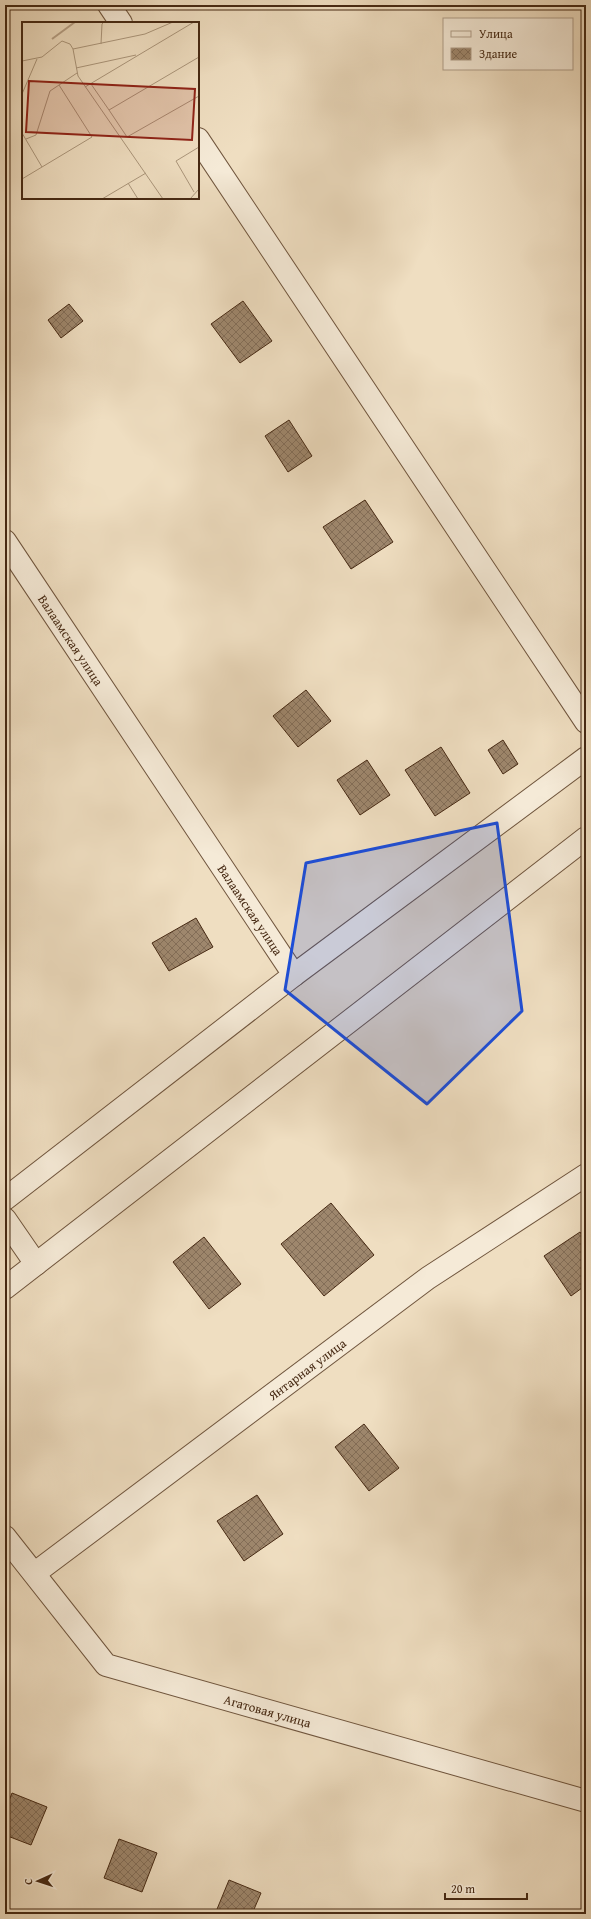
<svg xmlns="http://www.w3.org/2000/svg" width="591" height="1919" font-family="'Gentium Book Plus',serif">
	<style>
		.building { fill: url(#building-cross-hatch); stroke: #462913 }
		.lines { fill: none; stroke-linecap: round; stroke-linejoin: round }
		.street-casing { stroke: #70563e; stroke-width: 24 }
		.street { stroke: #f5ead7; stroke-width: 22 }
		.marked { fill: #1d4ed8; fill-opacity: 0.2; stroke: #1d4ed8; stroke-width: 3; stroke-linejoin: round }
		.labels { text-anchor: middle; stroke-width: 4; stroke-linejoin: round; paint-order: stroke }
		.street-label { font-size: 13px; fill: #462913; stroke: #f5ead7 }
		.inset-river { fill: none; stroke: #b6a086; stroke-width: 2 }
		.inset-road { fill: none; stroke: #ab967b; stroke-width: 1 }
		.view { fill: #8f2418; fill-opacity: 0.15; stroke: #8f2418; stroke-width: 2 }
		.inset-edge { fill: none; stroke: #462913; stroke-width: 2 }
	</style>
	<defs>
		<pattern id="building-cross-hatch" width="8" height="8" patternUnits="userSpaceOnUse"><rect width="8" height="8" fill="#9e876d"/><path d="M0 0l8 8M0 8l8-8" fill="none" stroke="#836e58"/></pattern>
	</defs>
	<rect width="100%" height="100%" fill="#efdec1"/>
	<filter id="stains"><feTurbulence type="fractalNoise" baseFrequency=".005" numOctaves="4"/><feColorMatrix values="0 0 0 0 .2 0 0 0 0 .09 0 0 0 0 .02 0 0 0 .5 -.17"/></filter>
	<radialGradient id="worn" r=".72"><stop offset=".6" stop-color="#630" stop-opacity="0"/><stop offset="1" stop-color="#630" stop-opacity=".3"/></radialGradient>
	<g class="building">
		<polygon points="243,301 272,341 240,363 211,324"/>
		<polygon points="69,304 83,321 61,338 48,320"/>
		<polygon points="289,420 312,456 288,472 265,436"/>
		<polygon points="365,500 393,542 351,569 323,527"/>
		<polygon points="306,690 331,721 298,747 273,716"/>
		<polygon points="503,740 518,764 503,774 488,750"/>
		<polygon points="441,747 470,793 435,816 405,770"/>
		<polygon points="367,760 390,795 360,815 337,780"/>
		<polygon points="196,918 213,947 169,971 152,943"/>
		<polygon points="331,1203 374,1255 324,1296 281,1244"/>
		<polygon points="580,1232 586,1241 586,1285 571,1296 544,1256"/>
		<polygon points="204,1237 241,1284 209,1309 173,1262"/>
		<polygon points="364,1424 399,1468 369,1491 335,1447"/>
		<polygon points="257,1495 283,1534 244,1561 217,1521"/>
		<polygon points="12,1793 47,1807 31,1845 5,1835 5,1811"/>
		<polygon points="119,1839 157,1853 142,1892 104,1878"/>
		<polygon points="229,1880 261,1893 252,1914 215,1914"/>
	</g>
	<g class="lines">
		<g class="street-casing">
			<g id="street">
				<polyline points="109,5 121,23"/>
				<polyline points="198,139 586,722"/>
				<path id="s1" d="M 5,541 L 294,975 L 5,1199"/>
				<polyline points="294,975 586,758"/>
				<polyline points="5,1219 36,1264"/>
				<polyline points="5,1288 586,838"/>
				<path id="s2" d="M 5,1537 L 106,1665 L 586,1801"/>
				<path id="s3" d="M 35,1573 L 428,1278 L 586,1175"/>
			</g>
		</g>
		<use href="#street" class="street"/>
	</g>
	<path class="marked" d="M 497,823 L 522,1011 L 427,1104 L 285,990 L 306,863 Z"/>
	<g class="labels">
		<g class="street-label">
			<text dy="5" stroke="none"><textPath href="#s1" startOffset="119">Валаамская улица</textPath></text>
			<text dy="5" stroke="none"><textPath href="#s1" startOffset="443">Валаамская улица</textPath></text>
			<text dy="5" stroke="none"><textPath href="#s3" startOffset="340">Янтарная улица</textPath></text>
			<text dy="5" stroke="none"><textPath href="#s2" startOffset="331">Агатовая улица</textPath></text>
		</g>
	</g>
	<g transform="translate(22 22)">
		<rect width="177" height="177" fill="#efdec1"/>
		<path class="inset-river" d="M 30,17 L 53,0"/>
		<path class="inset-road" d="M 79,22 L 80,2 L 82,0M 51,27 L 123,12 L 151,0M 0,39 L 20,35 L 40,19 L 48,22 L 51,27 L 56,54 L 141,177M 54,46 L 114,33M 69,62 L 87,88 L 177,35M 63,65 L 172,0M 0,72 L 15,37M 87,88 L 105,115 L 177,74M 0,111 L 20,145M 4,117 L 14,113 L 28,69 L 55,51M 0,157 L 70,115 L 37,63M 106,161 L 116,177M 172,170 L 154,139 L 177,125M 80,177 L 124,151M 168,177 L 177,167"/>
		<path class="view" d="M 7,59 L 173,67 L 170,118 L 4,110 Z"/>
		<rect width="177" height="177" class="inset-edge"/>
	</g>
	<rect width="591" height="1919" fill="none" stroke="#efdec1" stroke-width="20"/>
	<rect x="6" y="6" width="579" height="1907" fill="none" stroke="#462913" stroke-width="2"/>
	<rect x="10" y="10" width="571" height="1899" fill="none" stroke="#462913"/>
	<rect x="443" y="18" width="130" height="52" fill="#f5ead7" stroke="#af9d89"/>
	<rect x="451" y="31" width="20" height="6" fill="#f5ead7" stroke="#af9d89"/>
	<text x="479" y="38" font-size="12" fill="#462913">Улица</text>
	<rect x="451" y="48" width="20" height="12" fill="url(#building-cross-hatch)" stroke="#af9d89"/>
	<text x="479" y="58" font-size="12" fill="#462913">Здание</text>
	<g transform="translate(38 1881) rotate(267)" stroke="#f5ead7" stroke-width="3" paint-order="stroke">
	<path d="M0-3L7 15L0 10L-7 15Z" fill="#462913"/>
	<text y="-6" font-size="11" font-weight="bold" text-anchor="middle" fill="#462913">С</text>
	</g>
	<path d="M445 1893v6h82v-6" fill="none" stroke="#462913" stroke-width="2"/>
	<text x="451" y="1893" font-size="12" fill="#462913" stroke="#f5ead7" stroke-width="3" paint-order="stroke">20 m</text>
	<rect width="100%" height="100%" filter="url(#stains)"/>
	<rect width="100%" height="100%" fill="url(#worn)"/>
</svg>
